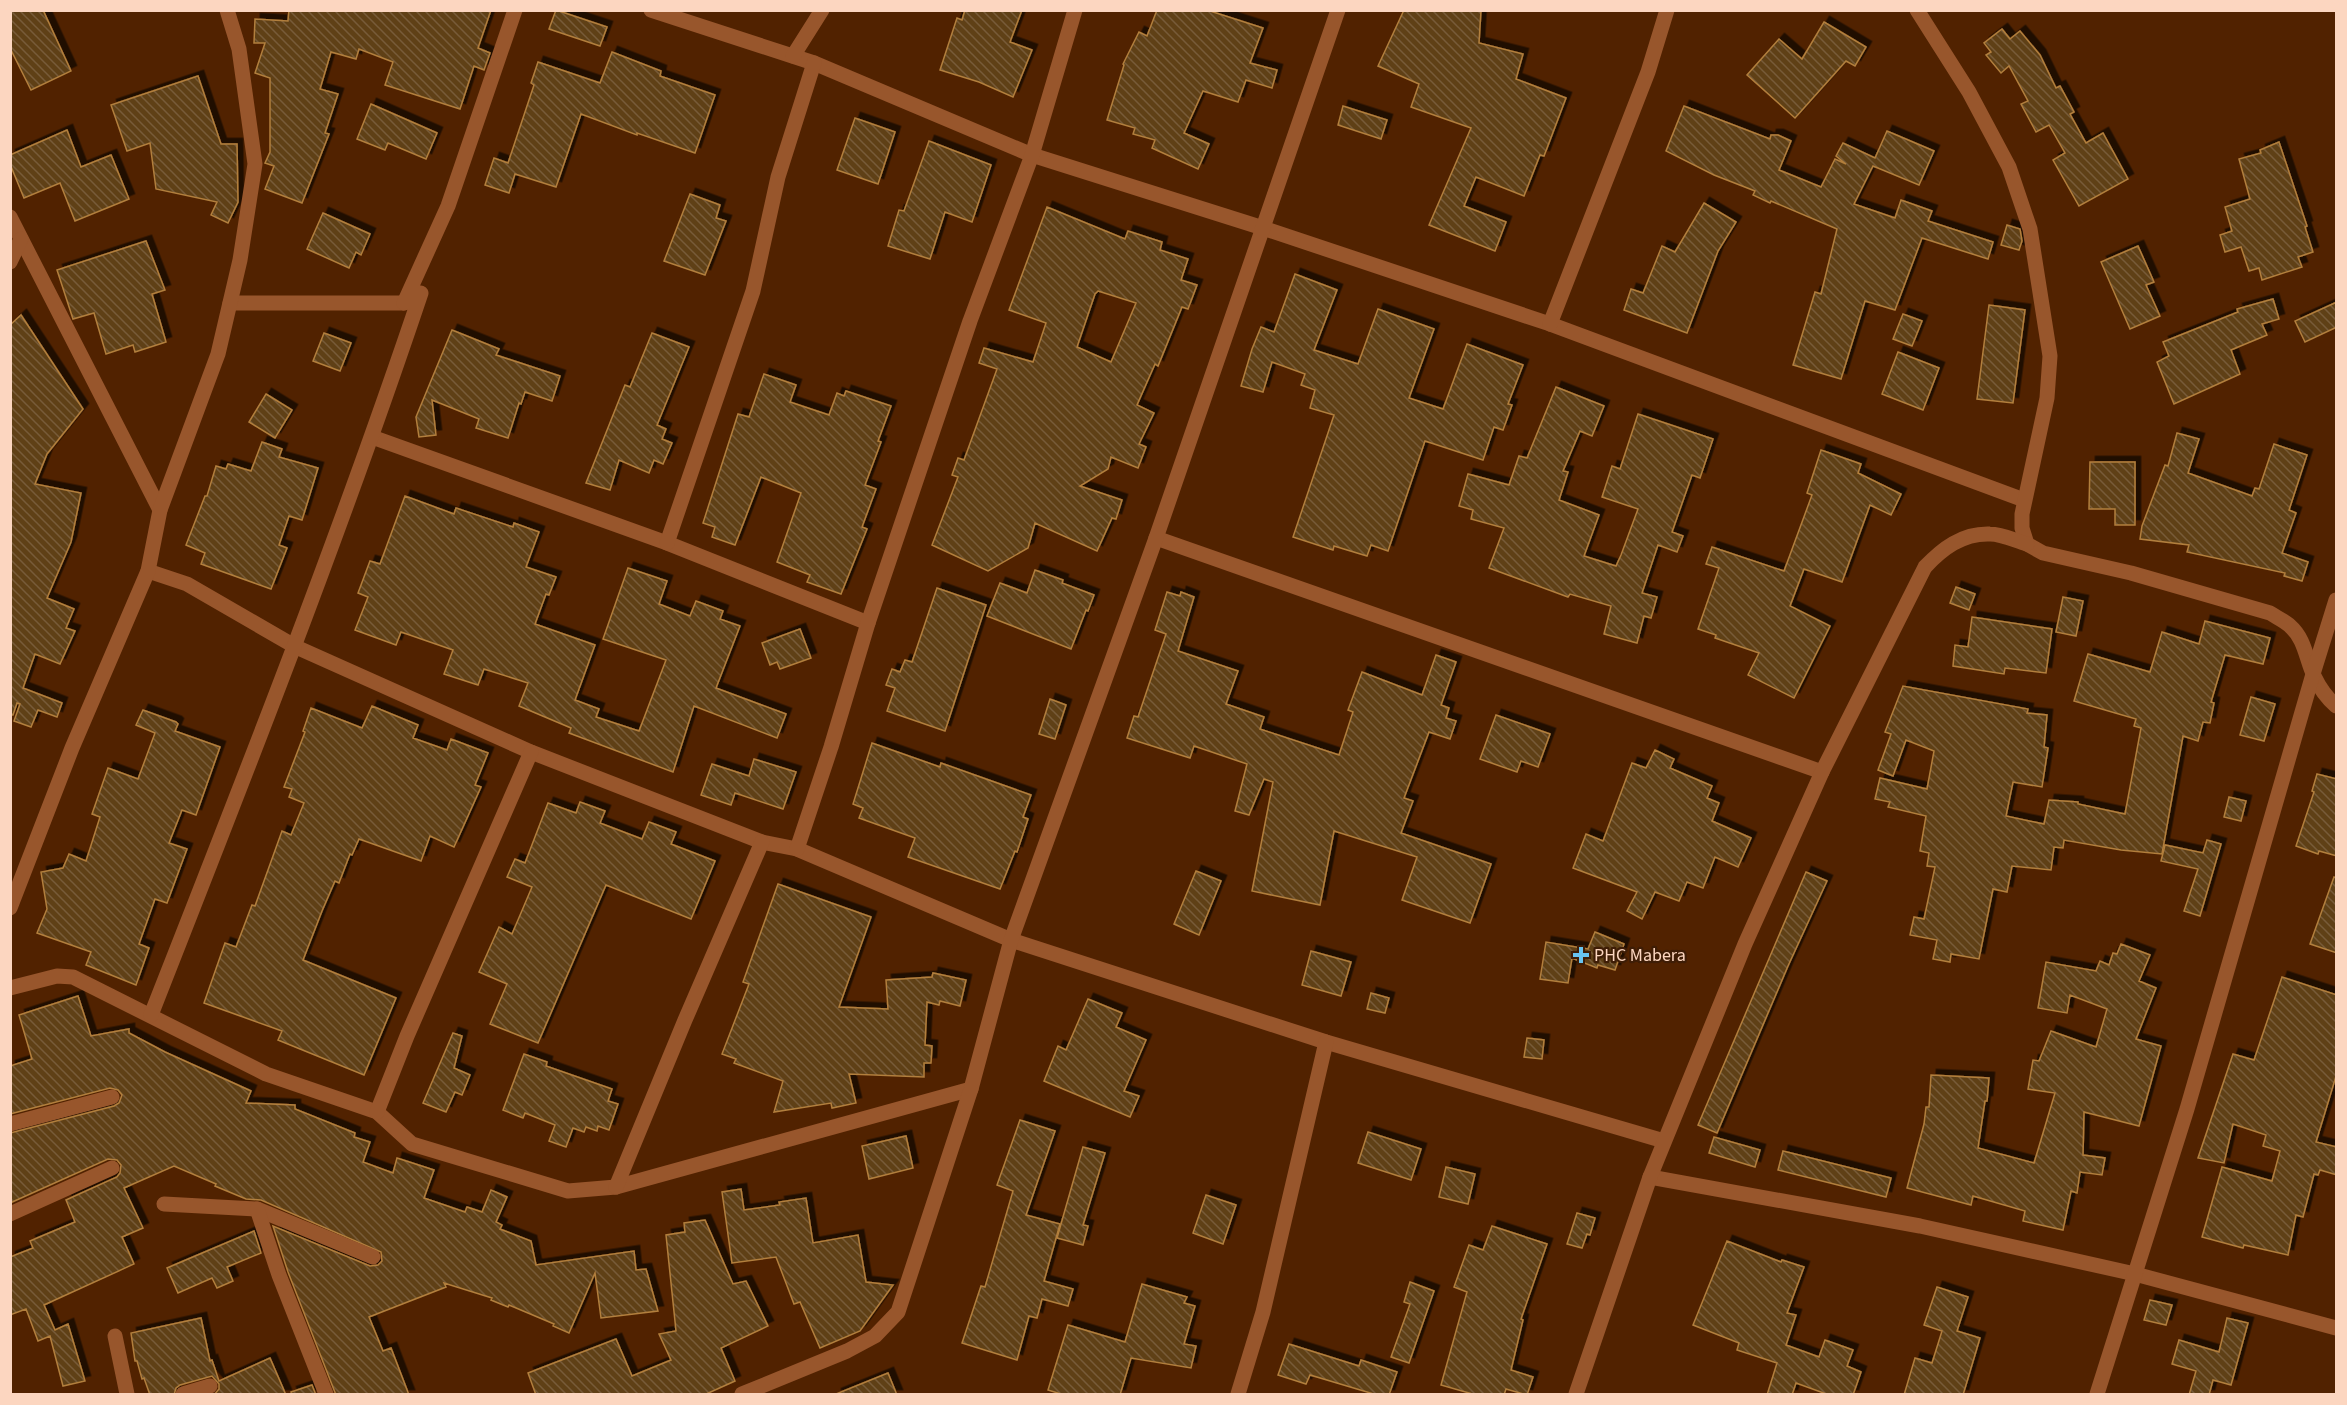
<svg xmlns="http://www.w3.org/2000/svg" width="2347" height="1405" font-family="'Source Sans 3',sans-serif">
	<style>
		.building { fill: url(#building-back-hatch); stroke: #b27f3d; stroke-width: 1.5; fill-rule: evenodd; filter: url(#shadow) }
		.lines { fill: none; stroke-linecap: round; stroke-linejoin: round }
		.street { stroke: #98562c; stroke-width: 15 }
		.poi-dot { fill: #68c4f0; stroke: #3e1d06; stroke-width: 2 }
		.labels { text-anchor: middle; stroke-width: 4.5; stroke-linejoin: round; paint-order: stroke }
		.poi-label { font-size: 18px; fill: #fcd6c0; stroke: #3e1d06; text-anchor: start }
	</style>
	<defs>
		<pattern id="building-back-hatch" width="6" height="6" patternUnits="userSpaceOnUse" patternTransform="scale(1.5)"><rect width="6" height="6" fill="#5f4018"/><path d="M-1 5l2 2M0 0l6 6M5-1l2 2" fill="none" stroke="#775b38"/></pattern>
		<filter id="shadow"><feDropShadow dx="5.5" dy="-5.5" stdDeviation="0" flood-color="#0009"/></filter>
	</defs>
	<rect width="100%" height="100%" fill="#512200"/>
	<g class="building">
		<polygon points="10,10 43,10 71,71 31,90 10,48"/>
		<polygon points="289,10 491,10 478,48 490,53 484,70 474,66 460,109 385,85 393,62 359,49 356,59 331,52 320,89 338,94 325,133 329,134 302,203 265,189 274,166 265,163 270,152 270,78 255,73 265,43 254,43 255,19 288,21"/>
		<polygon points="556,10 607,27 600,46 549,29"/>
		<polygon points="965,10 1022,10 1010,42 1032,50 1013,97 979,82 940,70 957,18 962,20"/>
		<polygon points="1157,10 1207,10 1263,28 1250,63 1277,70 1272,88 1246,80 1238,102 1203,91 1184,133 1209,144 1198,169 1152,148 1155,140 1133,134 1135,128 1107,120 1124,65 1123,64 1139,32 1147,36"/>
		<polygon points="1404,10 1481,10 1479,43 1523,54 1516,79 1566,98 1544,156 1540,155 1524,196 1476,177 1464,206 1506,222 1495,251 1429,225 1471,128 1411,107 1419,84 1378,66"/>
		<polygon points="1824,22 1866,47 1855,66 1846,61 1795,118 1747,75 1779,39 1802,59"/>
		<polygon points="2002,29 2010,39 2020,31 2040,55 2056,88 2060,86 2074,112 2070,114 2086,143 2103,133 2128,179 2079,206 2053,160 2065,153 2049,125 2036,132 2021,104 2028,101 2009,66 2001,73 1986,55 1991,52 1984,43"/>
		<polygon points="612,52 661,71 660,76 715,95 695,153 637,133 637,135 581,114 556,187 515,174 509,193 485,185 494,158 508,163 534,85 531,83 538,62 600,83"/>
		<polygon points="198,76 221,144 237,144 238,202 228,223 211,215 217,202 156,189 150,143 127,151 111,105"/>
		<polygon points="371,104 437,133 426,159 388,143 385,150 357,139"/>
		<polygon points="1343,106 1387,120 1381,139 1338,125"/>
		<polygon points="1684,106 1770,139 1771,135 1778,135 1791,141 1779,170 1821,187 1835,159 1846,164 1836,156 1843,143 1875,158 1887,131 1934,151 1919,185 1873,166 1854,204 1895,218 1901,200 1932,211 1928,221 1993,242 1988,259 1922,238 1895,310 1865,301 1841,379 1793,365 1815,292 1821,294 1837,229 1771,201 1770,203 1753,195 1755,191 1714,175 1666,151"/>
		<polygon points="855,118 895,132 878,184 837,170"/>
		<polygon points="67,130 81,167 111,155 129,199 75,221 60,183 24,198 10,164 10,155"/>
		<polygon points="929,141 991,165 972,222 945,212 930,259 888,246 899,210 904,211"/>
		<polygon points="2279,142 2307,226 2305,227 2313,252 2298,257 2302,267 2262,280 2259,268 2249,271 2241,247 2225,252 2220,235 2232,231 2225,207 2250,199 2239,159 2261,153 2260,150"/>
		<polygon points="690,194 720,205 716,218 726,221 705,275 664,261"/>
		<polygon points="1704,203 1736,222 1718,251 1687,333 1624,310 1631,289 1643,293 1662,246 1675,252"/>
		<path d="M 1047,207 L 1125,239 L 1128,231 L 1162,242 L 1160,250 L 1188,259 L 1181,280 L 1197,285 L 1188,309 L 1182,307 L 1158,366 L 1155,364 L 1137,405 L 1154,413 L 1139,444 L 1146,447 L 1138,468 L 1111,457 L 1108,469 L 1080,486 L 1122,500 L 1116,519 L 1112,518 L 1097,551 L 1035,523 L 1028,548 L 988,571 L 932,545 L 958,477 L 952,475 L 958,458 L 964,460 L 997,369 L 979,363 L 984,348 L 1033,362 L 1046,323 L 1009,310 ZM 1098,291 L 1136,303 L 1111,362 L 1077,347 L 1095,294 Z"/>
		<polygon points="323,213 370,234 361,255 356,252 349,268 307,249"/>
		<polygon points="2007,225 2020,229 2022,241 2019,250 2001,245"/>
		<polygon points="146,241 165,290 152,294 166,342 135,352 133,345 106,354 94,313 73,319 57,270"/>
		<polygon points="2138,246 2154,282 2146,285 2160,316 2130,329 2101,262"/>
		<polygon points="1295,274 1337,290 1314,350 1358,364 1378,309 1434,329 1409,398 1443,409 1467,344 1523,365 1508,404 1512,405 1503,430 1494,427 1483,460 1425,441 1388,551 1371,545 1367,556 1334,546 1333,550 1293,537 1334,415 1310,408 1315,390 1301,385 1305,374 1272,362 1263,392 1241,386 1252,349 1261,327 1274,332"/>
		<polygon points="2273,299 2279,319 2262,324 2267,335 2231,350 2240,374 2174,404 2157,362 2169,356 2163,342 2238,312 2237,309"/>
		<polygon points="2337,302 2337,327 2305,342 2295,321"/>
		<polygon points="1989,305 2025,310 2013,403 1977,399"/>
		<polygon points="1903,314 1922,321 1912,346 1893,339"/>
		<polygon points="21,315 83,409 47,454 35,484 81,493 71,542 47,598 74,609 66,628 75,631 60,664 35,654 23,688 62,703 57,717 38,710 31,727 14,721 20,704 17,703 13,715 10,715 10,325"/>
		<polygon points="452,330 499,349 496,355 560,376 552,401 525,392 521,404 519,403 508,438 476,428 479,419 432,400 436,435 419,437 416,417"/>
		<polygon points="324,333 351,343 340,371 313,361"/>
		<polygon points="652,333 689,347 657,425 666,429 662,439 672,443 663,464 654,460 649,473 619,460 610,490 586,483 625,385 630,387"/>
		<polygon points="1898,352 1939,368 1923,410 1882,394"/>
		<polygon points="764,374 796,385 790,402 829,415 837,393 844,396 846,391 891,406 878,441 881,442 865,485 876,489 862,527 867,529 841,594 807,582 810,575 777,562 801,493 761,477 735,545 712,537 715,527 703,523 738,414 749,417"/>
		<polygon points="1556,387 1604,406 1592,436 1580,431 1563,471 1568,472 1559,500 1599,515 1584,556 1616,566 1621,555 1638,509 1602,497 1612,466 1620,469 1638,414 1713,439 1700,478 1692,475 1672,532 1683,536 1677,552 1658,545 1642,593 1657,597 1651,618 1644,616 1637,643 1604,634 1611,606 1570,594 1568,597 1489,568 1504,528 1471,519 1473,510 1459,506 1468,474 1509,485 1519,456 1527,458"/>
		<polygon points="266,394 292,410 275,438 249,422"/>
		<polygon points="2177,433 2199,439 2188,473 2252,496 2255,488 2259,489 2274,444 2307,455 2289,510 2296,513 2282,553 2308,562 2302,581 2284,576 2285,573 2187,552 2189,545 2140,539 2142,526 2165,465 2168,466"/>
		<polygon points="262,442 282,449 279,457 318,468 302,520 289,516 279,545 287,548 271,589 201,564 205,553 186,545 205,496 207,496 216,466 226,469 228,464 251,471"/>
		<polygon points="1821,450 1861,464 1858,473 1901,494 1891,515 1870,505 1842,582 1804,569 1790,606 1830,626 1794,698 1748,675 1759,653 1715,638 1716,635 1698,629 1719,568 1706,564 1712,547 1784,571 1812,495 1807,493"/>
		<polygon points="2090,462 2135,462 2135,525 2115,525 2115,509 2089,509"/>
		<polygon points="405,496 454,514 456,508 513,527 514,523 539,532 526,567 556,577 549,595 546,594 535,624 595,645 575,700 599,709 596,717 639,731 666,660 603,639 628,568 667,581 659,604 690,616 696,601 723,611 720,619 740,626 716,688 786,714 777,738 694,706 673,772 569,733 571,728 519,706 528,683 484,669 478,685 444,674 453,650 401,632 396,645 355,630 368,597 358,593 370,561 380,564"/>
		<polygon points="1035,570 1063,580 1062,583 1094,595 1088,611 1086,610 1071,649 987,616 1000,583 1027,593"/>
		<polygon points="1956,587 1975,594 1969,610 1950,603"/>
		<polygon points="937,588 986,605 945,731 887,711 895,688 886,685 892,669 900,672 905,660 912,662"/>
		<polygon points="1167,592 1180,596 1181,592 1194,597 1178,651 1238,671 1226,704 1264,717 1260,729 1339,755 1353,712 1348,710 1362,672 1422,695 1436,655 1456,662 1441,705 1449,708 1446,718 1456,721 1450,739 1429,732 1404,798 1413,801 1401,833 1491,864 1470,923 1402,900 1417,857 1334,831 1320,905 1252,891 1273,782 1264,779 1249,815 1235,811 1247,764 1194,746 1190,758 1127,738 1134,716 1138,717 1166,634 1155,630"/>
		<polygon points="2063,597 2083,601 2076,636 2056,632"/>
		<polygon points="1972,617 2052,629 2046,673 2005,668 2004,674 1953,666 1955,645 1968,647"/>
		<polygon points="2205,621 2270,638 2263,664 2225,655 2211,702 2214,703 2210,723 2203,722 2198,741 2183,736 2162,854 2121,850 2064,840 2063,848 2054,847 2051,870 2012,866 2007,892 1993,889 1979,959 1951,954 1950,962 1933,959 1937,940 1910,935 1914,917 1924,919 1935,867 1927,866 1929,853 1920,851 1926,816 1888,807 1890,802 1875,799 1880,778 1927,789 1934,751 1906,740 1893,776 1878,770 1891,734 1885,732 1903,686 2028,709 2027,713 2047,715 2044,747 2048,748 2042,787 2013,782 2006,816 2044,824 2049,800 2078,802 2078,804 2125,814 2141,728 2134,726 2136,719 2074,701 2088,654 2150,672 2162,632 2199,644"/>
		<polygon points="800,629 811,658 780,669 777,662 770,665 762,643"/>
		<polygon points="2251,697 2275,704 2264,741 2240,735"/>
		<polygon points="1050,699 1066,705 1055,739 1039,734"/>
		<polygon points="372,706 418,725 413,738 447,750 451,739 488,753 475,785 481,787 454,847 430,836 421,861 359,839 352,855 350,854 339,883 335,881 322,911 303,960 396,998 364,1075 278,1040 282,1031 204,1003 225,943 236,947 252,905 255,906 282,831 291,835 304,803 289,797 292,789 284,787 305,732 303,731 311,708 362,728"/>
		<polygon points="143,710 176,722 178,724 175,731 220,747 196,815 182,810 169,843 187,849 167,903 155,899 139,944 149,948 136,985 86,965 91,952 37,933 47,909 41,872 63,868 69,854 86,861 100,817 92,814 108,768 138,779 155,733 136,725"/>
		<polygon points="1496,715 1550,734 1538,767 1521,761 1517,772 1480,759"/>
		<polygon points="872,743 940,767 941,763 1031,795 1023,817 1028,819 1017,852 1015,851 1000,889 908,857 915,838 859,818 863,808 853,804"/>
		<polygon points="1655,750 1674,759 1670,768 1712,786 1707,798 1719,803 1712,821 1751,838 1738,867 1715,857 1703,888 1687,882 1679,901 1655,892 1642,919 1627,911 1637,892 1573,868 1586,834 1603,841 1632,763 1646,768"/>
		<polygon points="754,759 796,772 783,809 735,793 731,805 701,795 712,764 749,776"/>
		<polygon points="2317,774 2337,779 2337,856 2319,851 2318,854 2296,846 2314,792 2312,791"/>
		<polygon points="2229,797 2246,801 2241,821 2224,817"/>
		<polygon points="580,802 605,811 600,823 642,839 649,822 676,832 671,844 715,861 691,919 606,885 538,1043 490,1024 507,984 479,972 499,927 512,934 532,887 507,877 515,859 525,863 548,803 576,813"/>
		<polygon points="2207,840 2221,844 2200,916 2184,911 2198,869 2161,861 2165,845 2203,853"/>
		<polygon points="1196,871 1221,881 1199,935 1174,924"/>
		<polygon points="1806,872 1827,881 1788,966 1717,1133 1698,1125"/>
		<polygon points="2334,877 2337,878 2337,953 2310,944"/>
		<polygon points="778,884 871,917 839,1007 888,1009 886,980 932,977 933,973 966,980 960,1006 940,1001 939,1005 927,1002 925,1045 932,1046 931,1063 924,1063 924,1077 849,1074 856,1103 832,1108 831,1103 774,1112 783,1081 734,1063 736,1059 722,1054 749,984 743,982"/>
		<polygon points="1595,932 1624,944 1615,970 1598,965 1597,968 1572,958 1568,983 1540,979 1546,942 1588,949"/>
		<polygon points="2121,944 2150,955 2139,981 2156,988 2136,1039 2161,1046 2139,1126 2084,1112 2083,1155 2105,1158 2102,1175 2080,1172 2077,1193 2071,1191 2063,1230 2023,1221 2025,1211 1973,1196 1971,1205 1907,1188 1924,1124 1926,1107 1929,1107 1931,1075 1989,1078 1987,1101 1985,1101 1978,1148 2034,1163 2055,1093 2028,1089 2033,1060 2039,1061 2051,1031 2096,1047 2107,1009 2070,995 2067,1013 2038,1008 2046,962 2096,971 2100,961 2109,965 2113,953 2117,954"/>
		<polygon points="1311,951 1351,962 1341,996 1302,985"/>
		<polygon points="2282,977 2337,995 2337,1073 2316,1142 2337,1147 2337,1175 2320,1170 2318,1175 2314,1174 2303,1217 2296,1215 2288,1255 2244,1245 2243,1248 2202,1237 2222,1167 2272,1181 2280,1151 2263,1146 2266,1135 2233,1124 2224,1163 2198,1158 2233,1054 2254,1060"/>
		<polygon points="1371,993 1389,998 1385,1013 1367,1009"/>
		<polygon points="78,996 91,1036 129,1029 129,1033 165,1052 251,1091 246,1103 295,1105 295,1109 355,1133 354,1137 370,1142 363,1162 393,1173 397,1158 434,1170 424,1198 465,1212 467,1207 482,1212 491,1190 507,1197 496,1222 502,1225 500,1229 531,1241 536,1265 634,1251 636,1270 646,1269 658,1311 601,1318 595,1273 569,1333 553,1326 554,1324 509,1305 508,1307 491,1300 492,1298 444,1283 446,1287 369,1317 383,1351 391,1348 409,1395 336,1395 288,1272 273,1226 370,1266 378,1265 382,1261 381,1252 261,1200 246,1199 215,1186 216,1184 174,1166 124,1188 143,1228 122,1237 134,1264 44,1305 55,1330 68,1324 85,1381 63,1386 50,1336 38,1341 26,1309 10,1315 10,1257 33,1248 30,1241 75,1222 66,1200 117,1177 120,1173 121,1165 117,1160 108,1159 10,1203 10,1133 114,1106 119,1103 122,1095 118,1090 110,1088 10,1114 10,1066 32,1059 19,1015"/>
		<polygon points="1088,999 1122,1013 1116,1027 1146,1040 1124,1091 1139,1096 1130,1117 1044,1081 1058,1046 1066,1050"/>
		<polygon points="453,1033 462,1036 454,1068 470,1075 462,1095 455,1092 446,1112 423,1103"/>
		<polygon points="1527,1038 1544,1040 1542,1059 1524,1057"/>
		<polygon points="524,1054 547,1062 546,1066 612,1089 608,1101 618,1104 609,1130 598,1126 597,1131 586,1127 584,1132 573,1128 566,1147 549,1141 555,1125 525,1113 523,1118 503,1110"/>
		<polygon points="1020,1120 1055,1131 1026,1215 1060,1224 1044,1281 1073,1289 1068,1306 1042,1299 1037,1318 1029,1316 1017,1360 962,1343 981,1286 985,1287 1013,1191 997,1185"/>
		<polygon points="1368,1132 1421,1149 1411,1180 1358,1163"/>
		<polygon points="906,1136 913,1168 869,1179 862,1146"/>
		<polygon points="1714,1137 1760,1150 1755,1167 1709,1153"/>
		<polygon points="1083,1147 1105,1153 1083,1225 1088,1226 1083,1245 1057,1238"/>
		<polygon points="1783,1151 1891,1178 1886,1197 1778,1170"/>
		<polygon points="1446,1167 1475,1174 1468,1204 1439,1197"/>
		<polygon points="741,1189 744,1210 780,1205 779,1202 806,1198 813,1243 858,1235 866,1282 893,1285 860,1331 820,1348 800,1302 794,1304 776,1257 732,1263 722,1192"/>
		<polygon points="1206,1195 1236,1205 1223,1244 1193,1233"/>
		<polygon points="1577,1213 1595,1218 1590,1235 1587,1234 1582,1248 1567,1244"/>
		<polygon points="705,1220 733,1284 746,1281 768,1326 721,1348 735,1381 704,1395 536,1395 528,1373 616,1339 632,1376 671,1360 659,1334 676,1331 666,1235 685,1232 684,1223"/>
		<polygon points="1492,1226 1547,1244 1521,1319 1523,1320 1511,1370 1533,1377 1527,1395 1506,1389 1504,1395 1476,1395 1441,1385 1467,1292 1454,1287 1469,1245 1483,1250"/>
		<polygon points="254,1231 261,1253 227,1267 233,1281 217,1288 212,1278 178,1293 167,1268"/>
		<polygon points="1727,1241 1781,1262 1782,1260 1804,1267 1787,1313 1796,1315 1786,1345 1819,1357 1825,1340 1853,1350 1847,1366 1861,1372 1853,1395 1829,1395 1796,1383 1792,1395 1767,1395 1777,1363 1737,1350 1739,1343 1693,1325"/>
		<polygon points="1410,1282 1434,1291 1409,1363 1391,1357 1410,1304 1404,1302"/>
		<polygon points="1142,1284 1187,1297 1184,1303 1195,1306 1184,1344 1196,1346 1191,1368 1131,1358 1120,1395 1064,1395 1048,1390 1068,1325 1125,1342"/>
		<polygon points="1937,1287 1968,1297 1957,1331 1980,1338 1963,1395 1904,1395 1915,1358 1932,1363 1942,1331 1924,1325"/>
		<polygon points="2150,1300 2172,1305 2166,1325 2144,1320"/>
		<polygon points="201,1318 210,1361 212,1360 219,1381 270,1358 286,1395 214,1395 219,1389 219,1384 212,1376 180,1385 176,1388 174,1395 150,1395 144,1378 142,1379 137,1361 135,1361 131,1333"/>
		<polygon points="2227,1318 2248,1323 2231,1385 2213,1380 2209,1395 2189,1395 2196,1371 2172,1364 2179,1340 2219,1352"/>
		<polygon points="1289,1344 1359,1366 1361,1360 1397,1372 1389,1395 1377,1395 1310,1375 1306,1384 1278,1375"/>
		<polygon points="888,1373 897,1395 836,1395 836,1394"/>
		<polygon points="312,1385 316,1395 292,1395 291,1392"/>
	</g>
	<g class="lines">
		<g class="street">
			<polyline points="651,10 814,63 1032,155 1263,228 1550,324 2024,500"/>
			<path d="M 1917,10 L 1969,92 L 2009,167 L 2030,229 L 2050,356 L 2047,398 L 2022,514 L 2022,528 L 2027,544 L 2043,553 L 2131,573 L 2270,613 C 2276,617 2285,621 2290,626 C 2305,639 2306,659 2314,676 C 2320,689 2326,697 2336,706"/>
			<polyline points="793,56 822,10"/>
			<polyline points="10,217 160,510"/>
			<polyline points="10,262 21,239"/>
			<polyline points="230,303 404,303"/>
			<polyline points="1550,324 1648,72 1667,10"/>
			<polyline points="372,437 667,543 868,623"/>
			<polyline points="1156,538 1822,772"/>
			<polyline points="667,543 753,291 778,177 814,63"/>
			<polyline points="148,571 187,584 296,647 531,752 762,842 797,849 1011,940 1326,1042 1664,1141"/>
			<polyline points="797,849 831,747 868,623 970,321 1032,155 1075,10"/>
			<polyline points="10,908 72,748 148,571 160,510 218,354 240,260 255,164 239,49 227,10"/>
			<polyline points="10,988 57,976 73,977 266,1074 377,1112 412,1144 568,1191 616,1187 971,1089"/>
			<path d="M 151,1015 C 245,776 339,537 421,293 L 404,303 L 448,206 L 515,10"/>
			<polyline points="377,1112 407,1036 531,752"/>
			<polyline points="10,1124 112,1097"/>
			<polyline points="1650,1177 1920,1226 2135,1274 2336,1328"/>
			<polyline points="616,1187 685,1020 762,842"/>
			<polyline points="164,1204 257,1209 373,1257"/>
			<polyline points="257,1209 279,1275 326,1394"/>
			<polyline points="10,1214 112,1168"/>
			<polyline points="115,1336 127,1394"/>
			<polyline points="183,1394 210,1386"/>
			<polyline points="742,1394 847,1351 875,1336 898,1312 971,1089 1011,940 1156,538 1338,10"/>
			<polyline points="1238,1394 1263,1312 1326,1042"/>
			<path d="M 1576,1394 L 1650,1177 L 1745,944 L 1822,772 L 1925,567 C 1942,549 1962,533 1990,534 C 2002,534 2016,541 2027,544"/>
			<polyline points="2097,1394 2187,1109 2313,674 2336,600"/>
		</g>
	</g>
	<path class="poi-dot" d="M1578 946h6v6h6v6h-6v6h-6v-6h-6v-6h6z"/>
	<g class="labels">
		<g class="poi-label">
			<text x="1594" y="961">PHC Mabera</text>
		</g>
	</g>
	<rect width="2347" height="1405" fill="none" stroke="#fcd6c0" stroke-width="24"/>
</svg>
